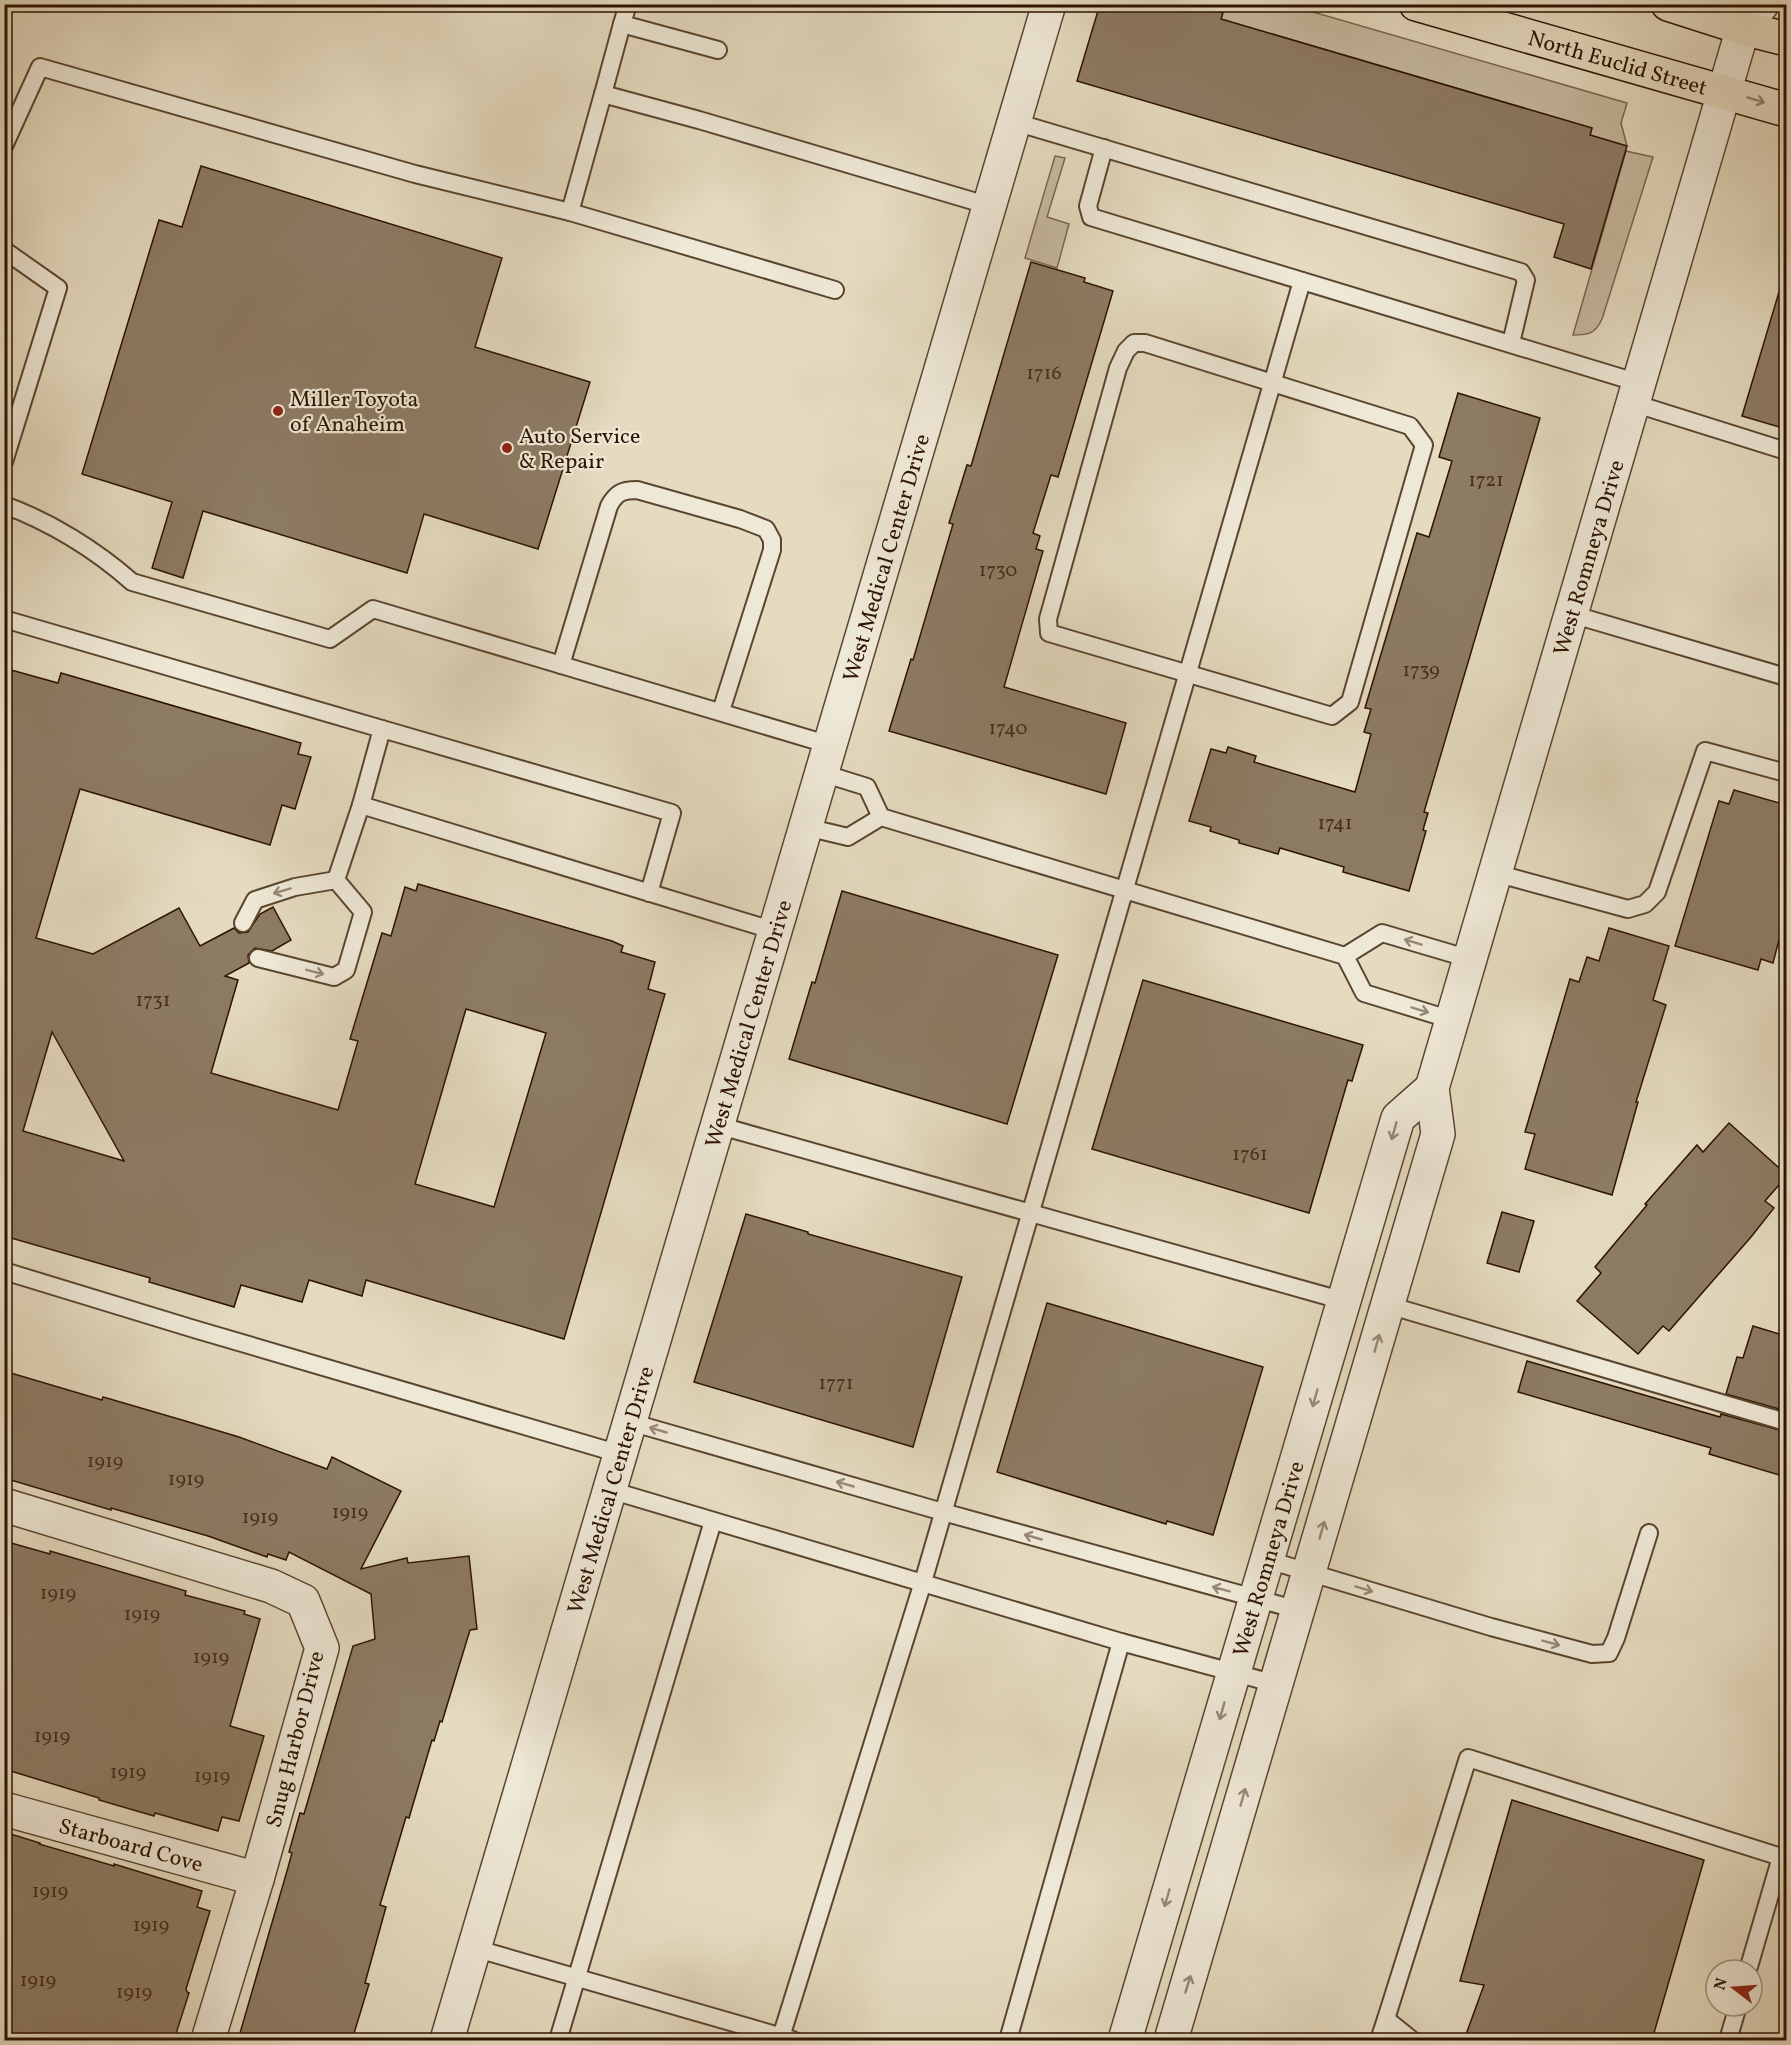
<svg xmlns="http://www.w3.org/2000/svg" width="1791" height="2045" font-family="Vollkorn,serif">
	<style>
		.green { fill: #c6b99f; stroke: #7a6650; stroke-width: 1.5 }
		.building { fill: #8d7b64; stroke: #2d1300; stroke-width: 1.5; fill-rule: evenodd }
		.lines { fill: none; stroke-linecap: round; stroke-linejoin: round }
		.service-casing { stroke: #5b4530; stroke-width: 20 }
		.minor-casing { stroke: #5b4530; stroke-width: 36 }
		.tertiary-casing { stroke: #5b4530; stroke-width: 36 }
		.primary-casing { stroke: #2d1300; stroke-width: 36 }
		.service { stroke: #eee8d6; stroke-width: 16 }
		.minor { stroke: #eee8d6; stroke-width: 33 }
		.tertiary { stroke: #eee8d6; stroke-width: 33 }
		.primary { stroke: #e5dbc0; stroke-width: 33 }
		.oneway { stroke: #92816a }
		.oneway2 { stroke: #978876 }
		.poi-dot { fill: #8f2418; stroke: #eee8d6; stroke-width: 2 }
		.labels { text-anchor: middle; stroke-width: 4.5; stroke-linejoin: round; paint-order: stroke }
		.number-label { font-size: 20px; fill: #452d19 }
		.street-label { font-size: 22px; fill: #2d1300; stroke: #eee8d6 }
		.poi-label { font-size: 22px; fill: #2d1300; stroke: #eee8d6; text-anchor: start }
	</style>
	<rect width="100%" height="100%" fill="#e5dbc0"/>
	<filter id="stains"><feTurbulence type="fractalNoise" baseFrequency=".00333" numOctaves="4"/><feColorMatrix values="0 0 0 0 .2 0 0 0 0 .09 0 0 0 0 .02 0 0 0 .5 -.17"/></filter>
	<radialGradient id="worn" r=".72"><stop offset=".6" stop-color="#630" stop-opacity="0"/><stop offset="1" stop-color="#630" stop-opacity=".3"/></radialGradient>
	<g class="green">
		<polygon points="1195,5 1289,5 1627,103 1621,123 1627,146 1590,135 1592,128 1221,19 1222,13"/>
		<path d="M 1626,151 L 1653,157 L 1602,319 C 1595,334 1589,335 1573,335 Z"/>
		<polygon points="1055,156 1065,158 1047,217 1069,224 1057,268 1025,258"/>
	</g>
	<g class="building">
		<polygon points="1100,4 1195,4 1223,13 1221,19 1592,128 1590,135 1627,146 1591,269 1554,257 1564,224 1077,81"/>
		<polygon points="201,166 502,258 475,347 590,382 538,549 424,514 407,573 203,511 183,578 152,568 172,502 82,474 159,220 182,227"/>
		<polygon points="1031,262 1085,278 1084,282 1113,291 1058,477 1051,475 1033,533 1040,536 1036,549 1043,551 1004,687 1126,723 1106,794 889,731 911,659 913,660 953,524 949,523 967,465 971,466"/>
		<polygon points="1779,292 1786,293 1786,429 1742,416"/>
		<polygon points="1458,393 1540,418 1424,812 1428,813 1423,830 1426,831 1409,891 1343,872 1344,867 1280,848 1278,854 1239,843 1239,840 1210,831 1211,827 1189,821 1211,749 1226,753 1228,747 1256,756 1254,762 1355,792 1371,734 1364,732 1371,709 1365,708 1417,533 1429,537 1452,461 1439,457"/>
		<path d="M 4,668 L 58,683 L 61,673 L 301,743 L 298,754 L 311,757 L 295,809 L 282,805 L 270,845 L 80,789 L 36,938 L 93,954 L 179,908 L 200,946 L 234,928 L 239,933 L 248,932 L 260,914 L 273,907 L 291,940 L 272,951 L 255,948 L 248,955 L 249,963 L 225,976 L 238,980 L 211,1073 L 338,1110 L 358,1041 L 350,1039 L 382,933 L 391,936 L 405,887 L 416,891 L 418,884 L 612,941 L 623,946 L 621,952 L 655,962 L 648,989 L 665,994 L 564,1339 L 366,1280 L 362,1296 L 309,1280 L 302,1302 L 241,1285 L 234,1307 L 149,1282 L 150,1278 L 4,1236 ZM 466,1009 L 546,1033 L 494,1207 L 415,1184 ZM 52,1032 L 124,1161 L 23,1131 Z"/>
		<polygon points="1734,790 1786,805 1786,913 1773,963 1761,959 1758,970 1675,946 1719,801 1729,804"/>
		<polygon points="842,891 1058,955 1007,1124 789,1059 812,982 815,983"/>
		<polygon points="1609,928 1669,946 1653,1000 1666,1005 1636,1102 1638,1102 1612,1195 1525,1169 1535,1134 1525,1132 1570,979 1579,982 1587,957 1599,961"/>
		<polygon points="1143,980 1363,1045 1352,1081 1348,1080 1309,1213 1092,1149"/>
		<polygon points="1729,1123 1786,1174 1786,1177 1765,1201 1774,1208 1751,1237 1669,1331 1663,1326 1638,1354 1577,1301 1601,1273 1595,1267 1647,1205 1645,1204 1697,1145 1703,1152"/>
		<polygon points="1502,1212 1534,1221 1519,1272 1487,1263"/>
		<polygon points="746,1214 808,1232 808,1234 962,1277 913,1447 694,1382"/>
		<polygon points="1047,1303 1263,1367 1213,1535 1167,1521 1166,1524 997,1472"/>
		<polygon points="1753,1326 1786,1336 1786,1411 1726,1394 1737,1357 1743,1358"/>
		<polygon points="1527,1361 1720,1417 1721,1414 1786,1432 1786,1477 1709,1454 1711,1448 1518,1392"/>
		<polygon points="4,1371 102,1400 103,1397 182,1420 239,1437 327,1469 332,1457 401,1491 361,1569 407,1558 408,1563 469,1556 477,1629 470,1630 442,1722 440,1721 434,1741 432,1740 409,1818 406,1817 380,1905 386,1907 365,1983 369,1984 352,2040 238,2040 287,1871 292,1853 289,1852 300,1813 304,1814 353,1646 375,1639 371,1594 289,1552 286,1560 268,1554 267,1557 208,1536 111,1508 111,1510 4,1478"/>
		<polygon points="4,1541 50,1554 50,1551 186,1591 185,1595 245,1611 244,1614 260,1619 230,1726 264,1736 239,1821 222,1817 218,1831 155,1813 154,1816 99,1800 99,1798 4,1769"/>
		<polygon points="1512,1800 1704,1860 1652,2040 1464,2040 1484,1985 1460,1981"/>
		<polygon points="4,1832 40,1843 39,1844 114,1866 114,1864 202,1891 197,1907 210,1911 186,1989 187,1992 189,1993 174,2040 4,2040"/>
	</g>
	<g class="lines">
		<g class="service-casing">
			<g id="service">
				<polyline points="628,4 622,24 718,50"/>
				<polyline points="603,94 622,24"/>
				<polyline points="1015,122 1521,272 1526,280 1511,343"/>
				<polyline points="4,146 40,67 415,174 570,212"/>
				<polyline points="1104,148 1088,206 1091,217 1639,383"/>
				<polyline points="4,250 58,288 4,462"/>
				<polyline points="835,290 570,212 603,94 699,120 990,206"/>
				<polygon points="1134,343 1145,343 1410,426 1424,445 1350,702 1332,716 1049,633 1048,619 1118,368 1126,351"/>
				<polyline points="1633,403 1786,451"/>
				<path d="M 4,505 C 49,521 96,550 132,582 L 330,639 L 373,609 L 830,745"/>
				<polyline points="1571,614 1786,677"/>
				<polyline points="4,619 382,729 361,805 775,931"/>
				<path d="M 561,665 L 609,506 C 616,493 622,490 637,490 L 740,519 L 766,529 L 772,540 L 772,550 L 721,711"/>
				<polyline points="382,729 672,813 649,893"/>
				<polyline points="822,773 867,787 881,817"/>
				<polyline points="806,827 848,837 881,817 1345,956 1364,993 1452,1020"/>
				<polyline points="1495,873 1628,909 1645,904 1657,892 1705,751 1786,773"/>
				<polyline points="336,880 361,805"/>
				<polyline points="243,923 255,900 295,887 336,880"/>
				<polyline points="1345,956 1382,933 1470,959"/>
				<polyline points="258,958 334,977 346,970 363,912 336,880"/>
				<polyline points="717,1125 1344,1301"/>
				<polyline points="4,1271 194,1329 620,1454"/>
				<polyline points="1388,1305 1786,1422"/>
				<polyline points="630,1422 943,1512 1298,1610"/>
				<polyline points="610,1490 1121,1642 1276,1684"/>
				<polyline points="1268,1560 1491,1627 1592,1654 1609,1653 1616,1638 1649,1533"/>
				<polyline points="474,1948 793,2040"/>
				<polyline points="1386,2019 1468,1758 1781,1857 1748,1970"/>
				<polyline points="781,2037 923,1582 1302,281"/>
				<polyline points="558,2040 713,1521"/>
				<polyline points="1008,2040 1121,1642"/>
				<polyline points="1379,2040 1386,2019 1412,2040"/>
				<polyline points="1728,2040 1738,2006"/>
			</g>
		</g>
		<g class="minor-casing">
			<g id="minor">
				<polyline points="4,1505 271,1586 303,1601 322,1648 257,1879 208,2040"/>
				<path id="s1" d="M 4,1809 L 257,1879"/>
				<path id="s2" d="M 447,2040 L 1049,4"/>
			</g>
		</g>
		<g class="tertiary-casing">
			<g id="tertiary">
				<path id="s3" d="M 1125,2040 L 1398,1118 L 1432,1088"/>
				<path id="s4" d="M 1171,2040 L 1438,1134 L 1432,1088 L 1452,1020 L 1743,28 L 1762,4"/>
			</g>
		</g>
		<g class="primary-casing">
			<g id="primary">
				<path id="s5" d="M 1416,4 L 1786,110"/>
				<polyline points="1668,4 1743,28 1786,39"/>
			</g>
		</g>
		<use href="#service" class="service"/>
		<use href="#minor" class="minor"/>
		<use href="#tertiary" class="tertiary"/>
		<use href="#primary" class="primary"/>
	</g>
	<defs><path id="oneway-shaft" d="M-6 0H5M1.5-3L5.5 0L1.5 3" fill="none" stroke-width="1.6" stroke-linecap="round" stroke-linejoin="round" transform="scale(1.5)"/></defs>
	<use class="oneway" href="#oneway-shaft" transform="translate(1756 100) rotate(17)"/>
	<g class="oneway2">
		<use href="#oneway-shaft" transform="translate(282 891) rotate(163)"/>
		<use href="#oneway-shaft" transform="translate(1413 942) rotate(-163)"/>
		<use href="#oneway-shaft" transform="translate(315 972) rotate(14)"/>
		<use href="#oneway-shaft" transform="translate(1420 1010) rotate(17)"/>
		<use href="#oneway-shaft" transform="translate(1394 1131) rotate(106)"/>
		<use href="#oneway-shaft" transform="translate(1377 1343) rotate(-74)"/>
		<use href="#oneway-shaft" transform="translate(1315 1398) rotate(106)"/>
		<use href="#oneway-shaft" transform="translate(658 1430) rotate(-164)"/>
		<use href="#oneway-shaft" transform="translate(845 1484) rotate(-164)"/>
		<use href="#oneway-shaft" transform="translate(1322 1530) rotate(-74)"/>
		<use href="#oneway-shaft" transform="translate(1033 1537) rotate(-164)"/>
		<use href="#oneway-shaft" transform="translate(1221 1589) rotate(-165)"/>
		<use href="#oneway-shaft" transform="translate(1364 1589) rotate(17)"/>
		<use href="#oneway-shaft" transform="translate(1551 1643) rotate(15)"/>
		<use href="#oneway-shaft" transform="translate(1222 1711) rotate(106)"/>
		<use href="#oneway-shaft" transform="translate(1243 1797) rotate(-74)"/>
		<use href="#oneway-shaft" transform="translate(1167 1898) rotate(106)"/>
		<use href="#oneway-shaft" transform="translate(1188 1984) rotate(-73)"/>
	</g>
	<g class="poi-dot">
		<circle cx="278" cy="411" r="6"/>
		<circle cx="507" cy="448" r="6"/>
	</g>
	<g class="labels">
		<g class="number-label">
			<text x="1044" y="379">1716</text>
			<text x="1486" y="486">1721</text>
			<text x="998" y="576">1730</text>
			<text x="1421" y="676">1739</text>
			<text x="1008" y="734">1740</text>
			<text x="1335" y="829">1741</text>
			<text x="153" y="1006">1731</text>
			<text x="1250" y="1160">1761</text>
			<text x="836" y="1389">1771</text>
			<text x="105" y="1467">1919</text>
			<text x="186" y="1485">1919</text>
			<text x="350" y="1518">1919</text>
			<text x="260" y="1523">1919</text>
			<text x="58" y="1599">1919</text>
			<text x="142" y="1620">1919</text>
			<text x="211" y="1663">1919</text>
			<text x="52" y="1742">1919</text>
			<text x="128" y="1778">1919</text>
			<text x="212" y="1782">1919</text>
			<text x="50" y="1897">1919</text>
			<text x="151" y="1931">1919</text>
			<text x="38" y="1986">1919</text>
			<text x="134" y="1998">1919</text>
		</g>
		<g class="street-label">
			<text dy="8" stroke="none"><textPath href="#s5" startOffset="210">North Euclid Street</textPath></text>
			<text dy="8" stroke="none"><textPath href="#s2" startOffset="1546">West Medical Center Drive</textPath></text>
			<text dy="8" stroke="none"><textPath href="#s4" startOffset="1544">West Romneya Drive</textPath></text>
			<text dy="8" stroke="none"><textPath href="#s2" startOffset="1060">West Medical Center Drive</textPath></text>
			<text dy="8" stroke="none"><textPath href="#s2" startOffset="574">West Medical Center Drive</textPath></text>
			<text dy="8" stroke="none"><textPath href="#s3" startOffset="502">West Romneya Drive</textPath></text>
			<text transform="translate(294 1739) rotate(-76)" y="8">Snug Harbor Drive</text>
			<text dy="8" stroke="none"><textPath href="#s1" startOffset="132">Starboard Cove</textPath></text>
		</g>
		<g class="poi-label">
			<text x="290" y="406">Miller Toyota<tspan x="290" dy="25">of Anaheim</tspan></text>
			<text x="519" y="443">Auto Service<tspan x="519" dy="25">&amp; Repair</tspan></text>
		</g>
	</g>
	<rect width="1791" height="2045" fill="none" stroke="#e5dbc0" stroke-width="24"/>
	<rect x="6" y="6" width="1779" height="2033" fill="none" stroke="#2d1300" stroke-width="3"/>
	<rect x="12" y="12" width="1767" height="2021" fill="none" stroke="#2d1300" stroke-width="1.5"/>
	<g transform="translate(1734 1988) rotate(287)"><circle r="28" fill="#eee8d6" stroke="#a19380" stroke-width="1.5"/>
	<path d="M0-4.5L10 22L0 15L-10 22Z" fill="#8f2418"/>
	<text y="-9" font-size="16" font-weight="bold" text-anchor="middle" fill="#2d1300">N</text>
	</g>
	<rect width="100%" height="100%" filter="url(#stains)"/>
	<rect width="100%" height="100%" fill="url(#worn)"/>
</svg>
